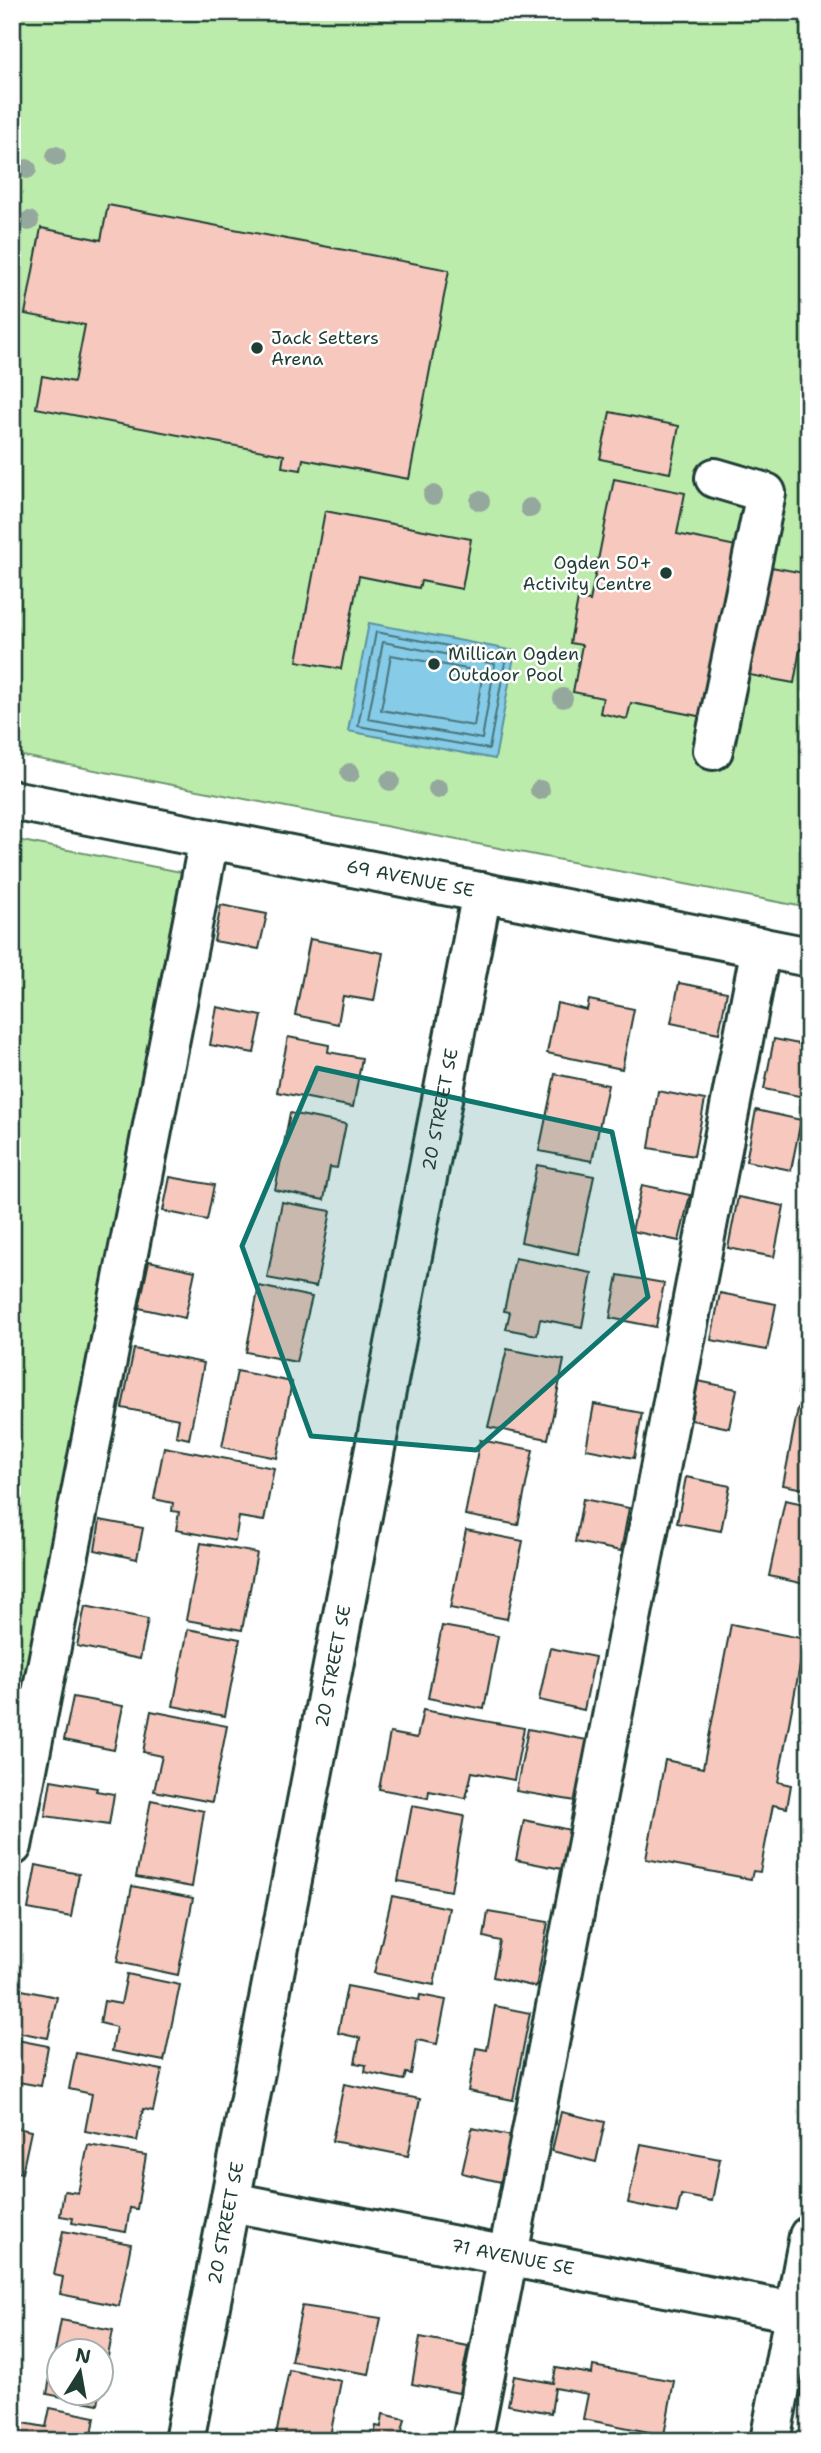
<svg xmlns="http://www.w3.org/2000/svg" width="821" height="2453" font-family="'Shantell Sans',sans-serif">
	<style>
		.green { fill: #bcecab; stroke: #6e9470; stroke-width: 2 }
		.water { fill: #86cbe7; stroke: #5d929f; stroke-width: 2 }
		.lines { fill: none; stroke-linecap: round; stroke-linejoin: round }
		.shore { stroke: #48767c; stroke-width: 2 }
		.building { fill: #f7c8bd; stroke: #1f3d34; stroke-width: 2 }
		.minor-casing { stroke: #1f3d34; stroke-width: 44 }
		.minor { stroke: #fff; stroke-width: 38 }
		.tree { fill: #95a89d }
		.marked { fill: #0f766e; fill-opacity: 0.2; stroke: #0f766e; stroke-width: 5; stroke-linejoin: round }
		.poi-dot { fill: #1f3d34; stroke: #fff; stroke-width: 2.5 }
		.labels { text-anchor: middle; stroke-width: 5; stroke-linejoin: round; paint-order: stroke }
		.poi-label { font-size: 18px; fill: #1f3d34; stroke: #fff; text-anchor: start }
		.street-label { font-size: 18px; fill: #1f3d34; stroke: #fff }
	</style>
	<rect width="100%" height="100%" fill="#fff"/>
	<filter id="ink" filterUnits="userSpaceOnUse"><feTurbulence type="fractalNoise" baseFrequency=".0143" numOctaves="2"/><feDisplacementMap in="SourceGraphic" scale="14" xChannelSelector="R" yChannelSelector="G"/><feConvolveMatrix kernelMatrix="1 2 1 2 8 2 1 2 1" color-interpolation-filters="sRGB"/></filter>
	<g filter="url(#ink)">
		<g class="green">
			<polygon points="12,12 809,12 809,908 12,754"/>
			<polygon points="12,839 181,872 12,1746"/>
		</g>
		<polygon class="water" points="369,623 515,651 495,759 348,731"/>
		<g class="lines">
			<g class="shore">
				<polygon points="376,632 506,657 489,749 358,726"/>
				<polygon points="383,642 495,664 482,739 368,719"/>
				<polygon points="391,655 483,672 474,726 381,710"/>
			</g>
		</g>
		<g class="building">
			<polygon points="108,205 449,270 409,479 303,459 301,470 282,467 284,455 36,408 42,376 74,382 85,325 25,314 41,228 101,240"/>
			<polygon points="610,412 679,426 670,473 600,459"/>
			<polygon points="614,479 685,493 677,534 741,547 703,717 631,703 627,719 600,713 603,698 573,692 582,645 570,643 578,599 590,601"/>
			<polygon points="325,511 471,539 462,589 421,581 419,588 359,576 341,669 297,661"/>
			<polygon points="766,566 809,574 809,651 800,649 794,683 744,674"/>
			<polygon points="221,905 267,914 259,949 214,941"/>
			<polygon points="310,939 383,953 374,1001 343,996 338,1024 295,1015"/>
			<polygon points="679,983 727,992 719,1033 671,1023"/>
			<polygon points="589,1000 634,1009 622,1069 547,1053 557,1003 587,1010"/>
			<polygon points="217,1007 262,1016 254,1053 210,1045"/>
			<polygon points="288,1037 329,1045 328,1052 362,1058 353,1107 277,1092"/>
			<polygon points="774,1039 809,1046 809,1098 764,1089"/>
			<polygon points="555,1074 608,1085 592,1161 539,1151"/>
			<polygon points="658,1091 705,1100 694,1156 649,1148"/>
			<polygon points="756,1110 801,1120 791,1170 746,1161"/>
			<polygon points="290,1113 346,1124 337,1168 330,1167 324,1200 275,1190"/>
			<polygon points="537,1165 594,1176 578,1254 521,1242"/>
			<polygon points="170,1177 214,1185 207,1220 163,1211"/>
			<polygon points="642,1185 690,1195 679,1241 632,1231"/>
			<polygon points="738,1197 784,1206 774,1257 728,1248"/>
			<polygon points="282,1202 331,1211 316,1287 267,1278"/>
			<polygon points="515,1258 592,1273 582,1327 540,1319 537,1335 506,1329 510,1312 504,1311"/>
			<polygon points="149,1261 195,1271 185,1318 139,1308"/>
			<polygon points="618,1275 664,1283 656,1327 610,1318"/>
			<polygon points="259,1286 312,1297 296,1362 246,1352"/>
			<polygon points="720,1293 776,1304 767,1350 711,1340"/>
			<polygon points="809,1340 809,1396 798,1394"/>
			<polygon points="134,1349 204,1363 189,1439 176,1436 179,1419 122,1408"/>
			<polygon points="507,1349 564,1360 548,1439 488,1427"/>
			<polygon points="237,1371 292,1382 277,1458 222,1447"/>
			<polygon points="698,1381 737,1389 729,1428 691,1420"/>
			<polygon points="594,1404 642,1413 634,1458 586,1449"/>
			<polygon points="798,1408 809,1410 809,1490 783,1485"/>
			<polygon points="480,1440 533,1450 518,1525 465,1515"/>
			<polygon points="164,1447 274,1468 264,1521 239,1517 235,1541 176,1530 179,1512 172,1511 173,1503 154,1499"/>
			<polygon points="686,1477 730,1486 721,1531 677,1523"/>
			<polygon points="583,1499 629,1508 621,1551 575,1542"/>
			<polygon points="785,1500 809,1505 809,1585 769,1576"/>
			<polygon points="100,1520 143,1528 137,1559 95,1550"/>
			<polygon points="466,1530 523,1541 507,1619 450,1608"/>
			<polygon points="201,1543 257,1553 242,1630 186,1620"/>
			<polygon points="85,1606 148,1619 140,1659 77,1646"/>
			<polygon points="731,1624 805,1639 778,1782 791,1785 787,1808 773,1805 760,1872 753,1871 751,1879 646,1859 665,1760 703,1768"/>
			<polygon points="442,1626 498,1636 484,1709 428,1698"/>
			<polygon points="188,1629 240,1639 225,1716 173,1706"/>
			<polygon points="550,1648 595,1657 584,1710 539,1700"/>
			<polygon points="73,1697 123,1706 114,1750 64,1740"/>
			<polygon points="423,1710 524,1728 514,1780 472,1772 466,1798 429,1791 428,1798 379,1789 390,1733 417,1738"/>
			<polygon points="151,1711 227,1726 212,1802 154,1791 162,1756 143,1752"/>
			<polygon points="528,1729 587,1740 576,1801 516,1791"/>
			<polygon points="51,1780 97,1788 96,1791 114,1794 109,1825 45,1816"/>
			<polygon points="151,1800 204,1811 192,1887 136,1877"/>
			<polygon points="412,1806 464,1816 451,1891 398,1881"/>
			<polygon points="524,1820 570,1830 562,1869 516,1860"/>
			<polygon points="36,1865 79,1874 71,1917 28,1909"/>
			<polygon points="132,1886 193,1898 178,1975 117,1962"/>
			<polygon points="392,1896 449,1908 434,1985 374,1973"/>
			<polygon points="488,1912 548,1922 536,1987 493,1977 500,1941 484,1937"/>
			<polygon points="127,1974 180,1985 164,2061 112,2051 116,2027 100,2023 104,2001 121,2004"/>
			<polygon points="347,1986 419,2000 420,1995 446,2000 437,2044 417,2040 411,2074 406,2073 404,2080 365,2072 366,2065 355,2063 360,2038 338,2033"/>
			<polygon points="12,1988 57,1997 48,2038 12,2031"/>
			<polygon points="495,2006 530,2013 513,2100 468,2091 476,2048 487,2050"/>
			<polygon points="12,2039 48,2046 41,2086 12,2081"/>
			<polygon points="76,2053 162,2070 153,2111 143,2109 137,2141 85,2131 92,2094 69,2089"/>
			<polygon points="344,2084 420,2099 408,2156 332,2141"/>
			<polygon points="561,2112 605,2122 596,2162 552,2151"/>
			<polygon points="12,2127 31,2131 22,2173 12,2171"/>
			<polygon points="472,2128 511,2136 501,2182 462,2173"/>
			<polygon points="641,2144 720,2159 712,2201 681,2195 677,2213 628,2203"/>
			<polygon points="88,2145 146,2155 137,2209 130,2208 126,2232 72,2223 73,2218 60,2216 64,2191 78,2193"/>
			<polygon points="63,2231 131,2244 119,2306 60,2294 63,2277 54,2275"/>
			<polygon points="302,2306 381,2318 369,2374 291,2361"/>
			<polygon points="61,2320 113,2330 102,2388 102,2352 60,2352 60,2394 100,2394 98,2404 47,2394"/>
			<polygon points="420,2337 468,2346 459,2393 412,2384"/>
			<polygon points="593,2366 674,2381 664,2435 583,2419 588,2394 555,2388 551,2413 508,2405 514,2376 553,2383 556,2368 592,2374"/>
			<polygon points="289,2370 341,2381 329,2441 275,2441"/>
			<polygon points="50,2408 95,2417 91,2441 12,2441 12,2421 46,2427"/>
			<polygon points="383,2414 405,2419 402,2431 422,2435 420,2441 373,2441 376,2426 381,2427"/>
		</g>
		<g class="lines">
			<g class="minor-casing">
				<g id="minor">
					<polyline points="713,750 766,493 715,478"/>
					<path id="s1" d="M 12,800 L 809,957"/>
					<polyline points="12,1846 209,839"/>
					<path id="s2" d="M 231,2202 L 809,2315"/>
					<path id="s3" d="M 184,2441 L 482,892"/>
					<polyline points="472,2441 761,947"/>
					<polyline points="770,2441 809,2236"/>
				</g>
			</g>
			<use href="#minor" class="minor"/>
		</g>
		<g class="tree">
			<circle cx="56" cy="156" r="10"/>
			<circle cx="27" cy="169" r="10"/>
			<circle cx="29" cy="221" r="10"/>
			<circle cx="433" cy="495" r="10"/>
			<circle cx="480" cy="501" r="10"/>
			<circle cx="530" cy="508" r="10"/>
			<circle cx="563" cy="698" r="10"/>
			<circle cx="350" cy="773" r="10"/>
			<circle cx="390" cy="781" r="10"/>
			<circle cx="438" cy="789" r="10"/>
			<circle cx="540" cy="790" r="10"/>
		</g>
	</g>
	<path class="marked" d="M 317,1068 L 612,1132 L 648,1297 L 476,1450 L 311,1436 L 242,1246 Z"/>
	<g class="poi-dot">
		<circle cx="257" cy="348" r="7"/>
		<circle cx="666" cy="573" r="7"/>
		<circle cx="434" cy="664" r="7"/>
	</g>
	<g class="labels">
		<g class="poi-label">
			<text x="271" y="344">Jack Setters<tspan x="271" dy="21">Arena</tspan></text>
			<text x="652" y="569" text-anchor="end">Ogden 50+<tspan x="652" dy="21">Activity Centre</tspan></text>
			<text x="448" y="660">Millican Ogden<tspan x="448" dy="21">Outdoor Pool</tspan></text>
		</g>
		<g class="street-label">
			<text dy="6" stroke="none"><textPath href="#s1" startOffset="406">69 AVENUE SE</textPath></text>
			<text dy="6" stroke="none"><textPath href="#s3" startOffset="1356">20 STREET SE</textPath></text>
			<text dy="6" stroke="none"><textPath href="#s3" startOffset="789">20 STREET SE</textPath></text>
			<text dy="6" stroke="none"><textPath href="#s3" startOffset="222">20 STREET SE</textPath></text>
			<text dy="6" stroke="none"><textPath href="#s2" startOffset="287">71 AVENUE SE</textPath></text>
		</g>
	</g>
	<rect width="821" height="2453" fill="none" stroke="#fff" stroke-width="42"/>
	<rect x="21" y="21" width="779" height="2411" fill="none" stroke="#1f3d34" stroke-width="2.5" filter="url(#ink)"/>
	<g transform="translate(80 2372) rotate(11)"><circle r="33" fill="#ffffff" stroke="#a5b1ae" stroke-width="2"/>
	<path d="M0-5L12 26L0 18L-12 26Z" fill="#1f3d34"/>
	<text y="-10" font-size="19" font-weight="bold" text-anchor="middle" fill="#1f3d34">N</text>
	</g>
</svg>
